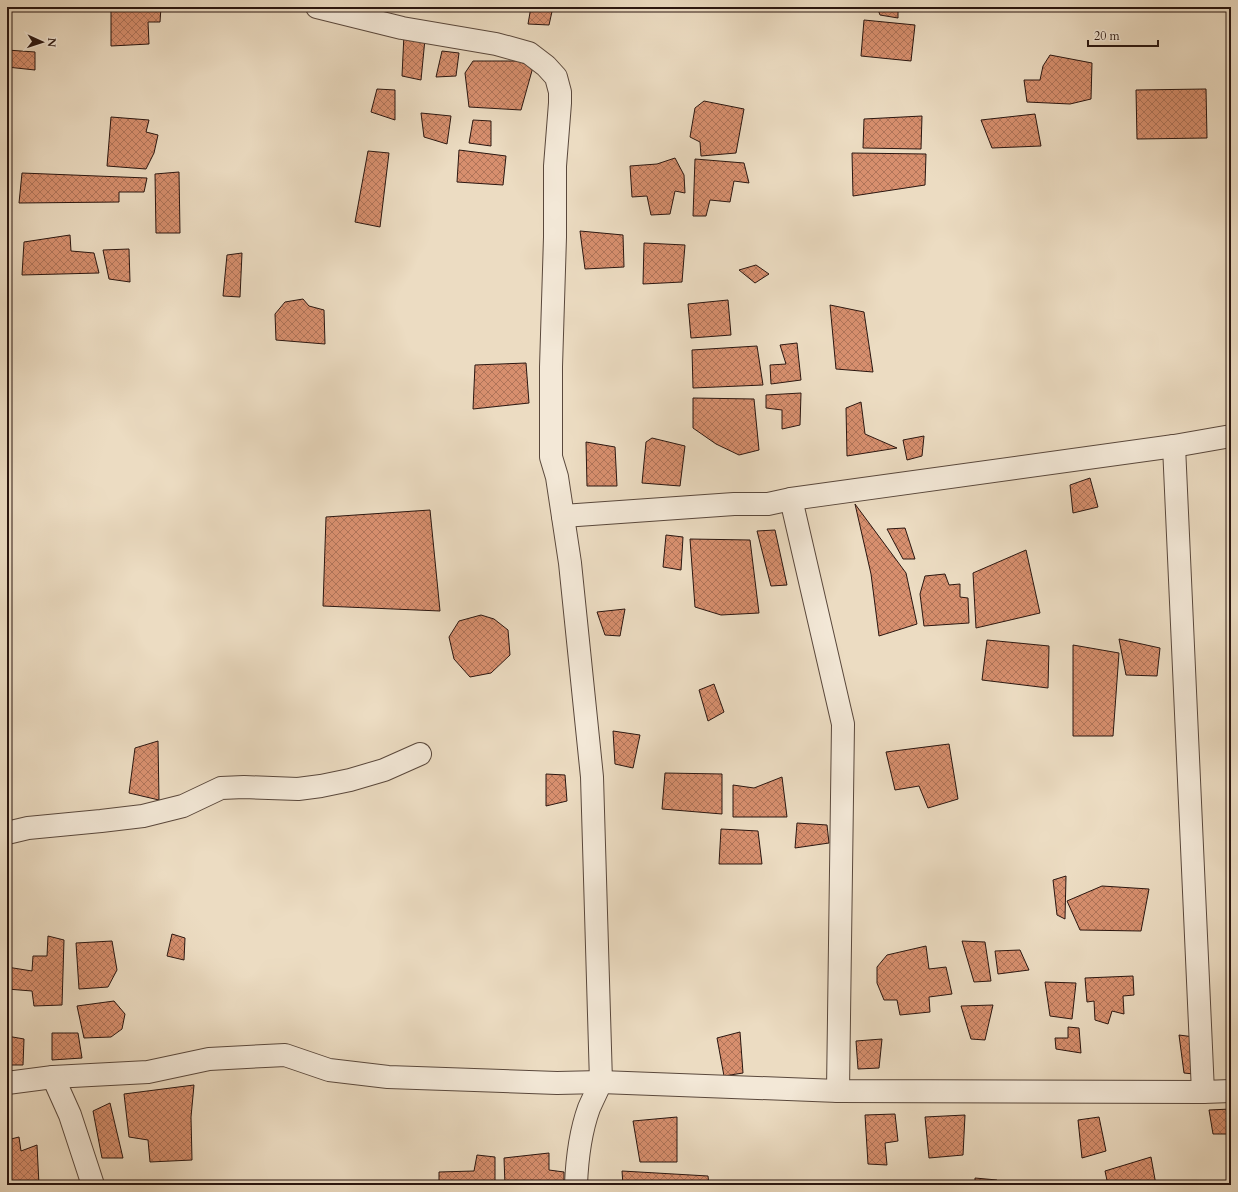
<svg xmlns="http://www.w3.org/2000/svg" width="1238" height="1192" font-family="Cardo,serif">
	<style>
		.building { fill: url(#building-cross-hatch); stroke: #2a1610 }
		.lines { fill: none; stroke-linecap: round; stroke-linejoin: round }
		.minor-casing { stroke: #5a483c; stroke-width: 24 }
		.minor { stroke: #f3e8d7; stroke-width: 22 }
	</style>
	<defs>
		<pattern id="building-cross-hatch" width="8" height="8" patternUnits="userSpaceOnUse"><rect width="8" height="8" fill="#d78f6e"/><path d="M0 0l8 8M0 8l8-8" fill="none" stroke="#af7459"/></pattern>
	</defs>
	<rect width="100%" height="100%" fill="#ecdcc2"/>
	<filter id="stains"><feTurbulence type="fractalNoise" baseFrequency=".005" numOctaves="4"/><feColorMatrix values="0 0 0 0 .2 0 0 0 0 .09 0 0 0 0 .02 0 0 0 .5 -.17"/></filter>
	<radialGradient id="worn" r=".72"><stop offset=".6" stop-color="#630" stop-opacity="0"/><stop offset="1" stop-color="#630" stop-opacity=".3"/></radialGradient>
	<g class="building">
		<polygon points="111,7 161,7 160,22 148,22 149,44 111,46"/>
		<polygon points="531,7 553,7 549,25 528,24"/>
		<polygon points="877,7 898,7 898,18 880,15"/>
		<polygon points="864,20 915,25 911,61 861,56"/>
		<polygon points="404,34 425,39 421,80 402,76"/>
		<polygon points="7,50 35,52 35,70 7,67"/>
		<polygon points="442,51 459,53 456,76 436,77"/>
		<polygon points="1050,55 1092,63 1091,99 1070,104 1027,102 1024,80 1040,80 1043,66"/>
		<polygon points="473,61 518,61 533,67 521,110 469,107 465,73"/>
		<polygon points="377,89 395,90 395,120 371,112"/>
		<polygon points="1206,89 1207,138 1137,139 1136,90"/>
		<polygon points="704,101 744,109 736,153 701,156 700,142 690,137 695,108"/>
		<polygon points="421,113 451,116 447,144 424,137"/>
		<polygon points="1035,114 1041,146 992,148 981,120"/>
		<polygon points="922,116 921,149 863,148 864,119"/>
		<polygon points="111,117 149,120 146,132 158,135 154,153 146,169 107,166"/>
		<polygon points="473,120 491,121 491,146 469,143"/>
		<polygon points="459,150 506,156 503,185 457,182"/>
		<polygon points="368,151 389,153 380,227 355,222"/>
		<polygon points="852,153 926,154 925,185 853,196"/>
		<polygon points="675,158 684,175 685,193 675,191 670,214 651,215 647,196 632,197 630,166 657,164"/>
		<polygon points="695,159 744,163 749,183 734,181 730,202 710,200 706,216 693,216"/>
		<polygon points="179,172 180,233 156,233 155,174"/>
		<polygon points="22,173 147,178 144,192 119,192 119,202 19,203"/>
		<polygon points="580,231 623,235 624,267 585,269"/>
		<polygon points="70,235 71,251 94,253 99,273 22,275 24,242"/>
		<polygon points="644,243 685,245 682,282 643,284"/>
		<polygon points="129,249 130,282 109,279 103,250"/>
		<polygon points="242,253 240,297 223,296 227,255"/>
		<polygon points="756,265 769,274 755,283 739,270"/>
		<polygon points="303,299 309,306 324,310 325,344 276,340 275,314 285,302"/>
		<polygon points="728,300 731,335 691,338 688,304"/>
		<polygon points="830,305 864,312 873,372 836,369"/>
		<polygon points="797,343 801,380 771,384 770,365 786,364 780,345"/>
		<polygon points="757,346 763,385 693,388 692,350"/>
		<polygon points="526,363 529,403 473,409 475,365"/>
		<polygon points="801,393 800,425 782,429 782,410 766,408 766,395"/>
		<polygon points="693,398 754,399 759,450 739,455 716,444 693,428"/>
		<polygon points="861,402 865,434 897,448 847,456 846,408"/>
		<polygon points="924,436 922,456 907,460 903,440"/>
		<polygon points="652,438 685,446 680,486 642,483 646,442"/>
		<polygon points="586,442 615,447 617,486 587,486"/>
		<polygon points="1090,478 1098,507 1073,513 1070,485"/>
		<polygon points="855,504 906,573 917,624 879,636 871,574"/>
		<polygon points="430,510 440,611 323,606 326,517"/>
		<polygon points="905,528 915,559 903,559 887,529"/>
		<polygon points="775,530 787,585 771,586 757,531"/>
		<polygon points="666,535 683,537 681,570 663,567"/>
		<polygon points="690,539 750,540 759,613 721,615 695,607"/>
		<polygon points="1026,550 1040,613 976,628 973,573"/>
		<polygon points="945,574 949,585 960,584 960,597 968,598 969,623 924,626 920,594 925,576"/>
		<polygon points="625,609 620,636 605,635 597,612"/>
		<polygon points="481,615 494,619 508,630 510,655 491,673 470,677 454,659 449,637 459,621"/>
		<polygon points="1119,639 1160,648 1157,676 1126,675"/>
		<polygon points="987,640 1049,646 1048,688 982,680"/>
		<polygon points="1073,645 1119,653 1113,736 1073,736"/>
		<polygon points="714,684 724,712 708,721 699,690"/>
		<polygon points="613,731 640,735 633,768 615,764"/>
		<polygon points="158,741 159,800 129,793 135,748"/>
		<polygon points="949,744 958,799 928,808 919,786 895,790 886,752"/>
		<polygon points="665,773 722,774 722,814 662,809"/>
		<polygon points="546,774 565,775 567,801 546,806"/>
		<polygon points="782,777 787,817 733,817 733,785 754,788"/>
		<polygon points="797,823 827,825 829,843 795,848"/>
		<polygon points="721,829 758,831 762,864 719,864"/>
		<polygon points="1066,876 1065,919 1057,915 1053,880"/>
		<polygon points="1102,886 1149,889 1141,931 1080,930 1067,901"/>
		<polygon points="172,934 185,938 184,960 167,956"/>
		<polygon points="48,936 64,940 62,1005 34,1006 32,991 7,989 7,967 32,971 33,956 47,956"/>
		<polygon points="112,941 117,970 108,987 79,989 76,943"/>
		<polygon points="962,941 985,942 991,981 974,982"/>
		<polygon points="926,946 929,969 946,967 952,994 929,997 930,1012 900,1015 897,1000 884,1000 877,983 877,967 887,955"/>
		<polygon points="1020,950 1029,970 998,974 995,951"/>
		<polygon points="1133,976 1134,995 1123,996 1124,1014 1112,1011 1108,1024 1095,1020 1094,1001 1087,1002 1085,978"/>
		<polygon points="1045,982 1076,983 1072,1019 1050,1016"/>
		<polygon points="114,1001 125,1014 122,1029 111,1037 84,1038 77,1006"/>
		<polygon points="993,1005 985,1040 971,1039 961,1006"/>
		<polygon points="1068,1027 1079,1028 1081,1053 1056,1049 1055,1038 1068,1038"/>
		<polygon points="740,1032 743,1073 724,1076 717,1038"/>
		<polygon points="52,1033 78,1033 82,1058 52,1060"/>
		<polygon points="1179,1035 1194,1037 1194,1074 1184,1073"/>
		<polygon points="7,1036 24,1039 23,1065 7,1065"/>
		<polygon points="882,1039 879,1068 858,1069 856,1041"/>
		<polygon points="194,1085 191,1117 192,1160 150,1162 148,1140 129,1137 124,1094"/>
		<polygon points="110,1103 123,1158 102,1158 93,1111"/>
		<polygon points="1231,1109 1231,1134 1213,1134 1209,1110"/>
		<polygon points="895,1114 898,1141 885,1143 887,1165 868,1164 865,1115"/>
		<polygon points="965,1115 963,1155 929,1158 925,1117"/>
		<polygon points="677,1117 677,1162 640,1162 633,1121"/>
		<polygon points="1099,1117 1106,1151 1082,1158 1078,1120"/>
		<polygon points="19,1137 21,1151 37,1145 39,1185 7,1185 7,1140"/>
		<polygon points="549,1153 549,1170 564,1172 564,1185 505,1185 504,1158"/>
		<polygon points="477,1155 495,1157 495,1185 439,1185 439,1172 474,1171"/>
		<polygon points="1151,1157 1156,1185 1108,1185 1105,1171"/>
		<polygon points="622,1171 708,1176 709,1185 623,1185"/>
		<polygon points="975,1178 997,1180 996,1185 975,1185"/>
	</g>
	<g class="lines">
		<g class="minor-casing">
			<g id="minor">
				<path d="M 317,7 L 402,28 L 496,44 L 529,53 L 546,66 L 556,77 L 560,92 L 560,103 L 555,166 L 555,237 L 551,367 L 551,457 L 557,477 L 570,563 L 592,777 L 601,1082 C 597,1091 593,1099 589,1108 C 580,1133 577,1159 576,1185"/>
				<polyline points="1174,446 1203,1092"/>
				<polyline points="791,499 843,724 838,1091"/>
				<polyline points="563,516 734,504 768,504 791,499 1174,446 1231,436"/>
				<polyline points="7,833 28,828 101,821 143,816 183,806 221,788 244,787 298,789 321,786 350,780 384,770 420,754"/>
				<polyline points="53,1077 70,1115 93,1185"/>
				<polyline points="7,1083 53,1077 148,1072 209,1059 265,1056 285,1055 329,1070 388,1077 557,1083 601,1082 838,1091 1203,1092 1231,1091"/>
			</g>
		</g>
		<use href="#minor" class="minor"/>
	</g>
	<rect width="1238" height="1192" fill="none" stroke="#ecdcc2" stroke-width="24"/>
	<rect x="8" y="8" width="1222" height="1176" fill="none" stroke="#2a1610" stroke-width="2"/>
	<rect x="12" y="12" width="1214" height="1168" fill="none" stroke="#2a1610"/>
	<g transform="translate(42 42) rotate(93)" stroke="#f3e8d7" stroke-width="3" paint-order="stroke">
	<path d="M0-3L7 15L0 10L-7 15Z" fill="#2a1610"/>
	<text y="-6" font-size="11" font-weight="bold" text-anchor="middle" fill="#2a1610">N</text>
	</g>
	<path d="M1088 40v6h70v-6" fill="none" stroke="#2a1610" stroke-width="2"/>
	<text x="1094" y="40" font-size="12" fill="#2a1610" stroke="#f3e8d7" stroke-width="3" paint-order="stroke">20 m</text>
	<rect width="100%" height="100%" filter="url(#stains)"/>
	<rect width="100%" height="100%" fill="url(#worn)"/>
</svg>
